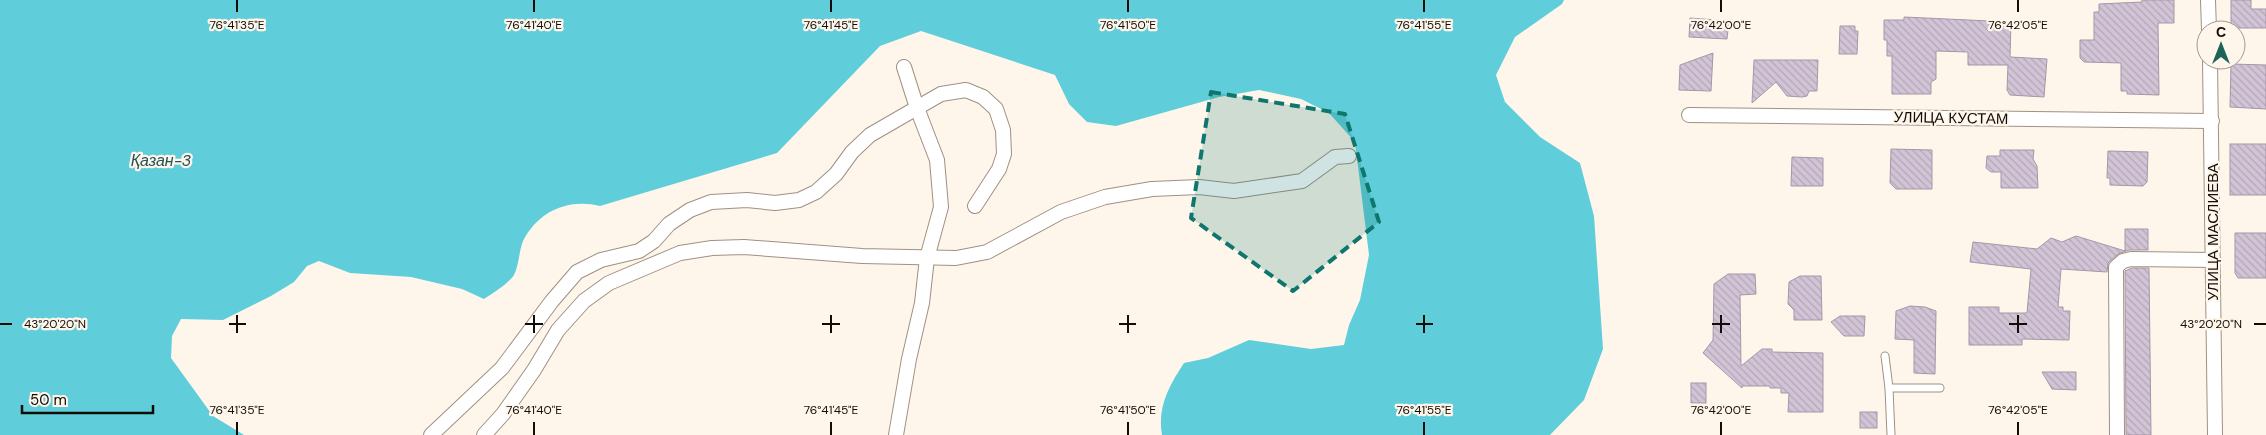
<svg xmlns="http://www.w3.org/2000/svg" width="2266" height="435" font-family="'DM Sans',sans-serif">
	<style>
		.water { fill: #5fceda }
		.building { fill: url(#building-back-hatch); stroke: #a497a8 }
		.lines { fill: none; stroke-linecap: round; stroke-linejoin: round }
		.lane-casing { stroke: #9e9180; stroke-width: 9 }
		.street-casing { stroke: #9e9180; stroke-width: 16 }
		.lane { stroke: #fff; stroke-width: 7 }
		.street { stroke: #fff; stroke-width: 14 }
		.marked { fill: #0f766e; fill-opacity: 0.2; stroke: #0f766e; stroke-width: 4; stroke-dasharray: 10 6; stroke-linejoin: round }
		.ticks { fill: none; stroke: #120d07; stroke-width: 2 }
		.labels { text-anchor: middle; stroke-width: 4.5; stroke-linejoin: round; paint-order: stroke }
		.street-label { font-size: 15px; fill: #120d07; stroke: #fff6eb }
		.water-label { font-size: 16px; font-style: italic; fill: #235358; stroke: #fff6eb }
		.ticks-label { font-size: 12px; text-anchor: middle; fill: #120d07; stroke: #fff6eb; stroke-width: 4.5; stroke-linejoin: round; paint-order: stroke }
	</style>
	<defs>
		<pattern id="building-back-hatch" width="6" height="6" patternUnits="userSpaceOnUse" patternTransform="scale(1.25)"><rect width="6" height="6" fill="#d2c4d6"/><path d="M-1 5l2 2M0 0l6 6M5-1l2 2" fill="none" stroke="#b3a7b6"/></pattern>
	</defs>
	<rect width="100%" height="100%" fill="#fff6eb"/>
	<path class="water" d="M 0,0 L 1564,0 L 1562,4 L 1515,37 L 1496,75 L 1505,102 L 1540,137 L 1580,163 L 1594,216 L 1603,349 L 1584,400 L 1550,435 L 1162,435 C 1157,407 1169,386 1184,363 L 1208,358 L 1249,340 L 1311,349 L 1344,345 L 1349,325 L 1360,300 L 1369,255 L 1355,142 L 1329,113 L 1301,99 L 1259,90 L 1219,97 L 1116,126 L 1087,122 L 1069,104 L 1055,75 L 921,31 L 880,46 L 777,153 L 600,206 C 569,198 538,211 523,241 C 519,251 519,265 514,275 C 508,284 493,293 484,299 L 462,289 L 411,277 L 350,273 L 319,261 L 307,266 L 294,282 L 271,296 L 223,320 L 181,319 L 172,336 L 171,358 L 213,416 L 244,435 L 0,435 Z"/>
	<g class="building">
		<polygon points="2142,0 2174,0 2174,23 2158,23 2159,95 2127,94 2127,91 2121,91 2121,63 2084,62 2080,58 2080,40 2094,40 2094,12 2099,12 2099,4 2142,2"/>
		<polygon points="2231,0 2251,0 2251,9 2266,9 2266,28 2231,28"/>
		<polygon points="1904,17 2011,22 2010,57 2047,59 2044,97 2010,95 2007,90 2008,65 1968,65 1968,52 1936,51 1936,79 1931,82 1931,94 1892,94 1892,56 1887,56 1887,40 1884,40 1884,20 1904,20"/>
		<polygon points="1690,18 1729,21 1727,39 1689,37"/>
		<polygon points="1840,26 1855,26 1855,31 1858,31 1857,54 1839,54"/>
		<polygon points="1713,53 1711,91 1679,90 1680,65"/>
		<polygon points="1754,60 1818,60 1817,91 1809,91 1807,96 1802,97 1787,96 1776,82 1752,103"/>
		<polygon points="2231,64 2266,65 2266,109 2230,107"/>
		<rect x="2230" y="144" width="36" height="51"/>
		<polygon points="1891,149 1932,150 1932,189 1896,189 1890,183"/>
		<polygon points="2000,150 2034,150 2033,159 2037,166 2038,188 2001,188 2001,172 1991,172 1986,168 1987,156 2000,156"/>
		<polygon points="2108,151 2148,152 2147,182 2143,186 2110,185 2110,178 2107,178"/>
		<polygon points="1792,157 1823,158 1823,186 1791,186"/>
		<polygon points="2125,229 2148,229 2148,250 2129,250 2118,254 2108,263 2107,272 2061,269 2058,307 2063,307 2063,311 2070,311 2069,340 2022,339 2022,345 1969,345 1969,307 1999,307 1999,313 2027,313 2031,269 1970,262 1973,242 2037,249 2051,238 2062,242 2076,236 2125,251"/>
		<polygon points="2235,233 2266,233 2266,278 2238,278 2235,273"/>
		<polygon points="2132,268 2149,268 2151,435 2126,435 2125,271"/>
		<polygon points="1728,274 1755,274 1756,294 1740,295 1741,366 1762,349 1772,349 1772,352 1823,353 1823,412 1788,412 1789,393 1781,393 1781,388 1770,388 1770,386 1742,386 1742,388 1703,353 1713,340 1714,284"/>
		<polygon points="1800,276 1821,276 1822,320 1794,320 1794,310 1788,304 1789,282"/>
		<polygon points="1910,306 1925,307 1936,311 1935,374 1914,373 1914,340 1895,339 1896,311"/>
		<polygon points="1840,316 1865,316 1864,336 1844,336 1831,322"/>
		<polygon points="2042,372 2076,372 2076,390 2052,389"/>
		<rect x="1691" y="383" width="15" height="20"/>
		<rect x="1860" y="412" width="17" height="16"/>
	</g>
	<g class="lines">
		<g class="lane-casing">
			<g id="lane">
				<polyline points="1885,356 1889,388 1891,435"/>
				<polyline points="1889,388 1940,388"/>
			</g>
		</g>
		<g class="street-casing">
			<g id="street">
				<polyline points="2208,0 2209,30"/>
				<polyline points="2210,60 2215,435"/>
				<polyline points="1689,115 2212,121"/>
				<polyline points="431,435 502,368 552,301 577,272 601,260 639,251 654,241 669,224 690,210 711,202 747,200 775,203 799,200 816,192 836,174 852,152 870,135 941,94 966,90 983,97 996,109 1003,130 1004,154 999,169 975,206"/>
				<polyline points="484,435 503,414 534,370 558,330 584,301 609,283 680,253 712,248 744,247 862,256 956,258 987,252 1061,212 1105,197 1152,189 1199,187 1234,191 1302,181 1335,157 1349,156"/>
				<polyline points="896,435 909,359 922,303 927,258 941,207 937,160 917,108 904,67"/>
				<polyline points="2117,435 2116,267 2123,261 2131,259 2213,260"/>
			</g>
		</g>
		<use href="#lane" class="lane"/>
		<use href="#street" class="street"/>
	</g>
	<path class="marked" d="M 1211,92 L 1345,114 L 1379,222 L 1293,291 L 1191,218 Z"/>
	<path class="ticks" d="M 237,0 L 237,12M 534,0 L 534,12M 831,0 L 831,12M 1128,0 L 1128,12M 1424,0 L 1424,12M 1721,0 L 1721,12M 2018,0 L 2018,12M 237,315 L 237,333M 534,315 L 534,333M 831,315 L 831,333M 1128,315 L 1128,333M 1424,315 L 1424,333M 1721,315 L 1721,333M 2018,315 L 2018,333M 0,324 L 12,324M 229,324 L 246,324M 525,324 L 543,324M 822,324 L 840,324M 1119,324 L 1136,324M 1416,324 L 1433,324M 1712,324 L 1730,324M 2009,324 L 2027,324M 2254,324 L 2266,324M 237,422 L 237,435M 534,422 L 534,435M 831,422 L 831,435M 1128,422 L 1128,435M 1424,422 L 1424,435M 1721,422 L 1721,435M 2018,422 L 2018,435"/>
	<g class="labels">
		<g class="street-label">
			<text transform="translate(1951 118) rotate(1)" y="5">УЛИЦА КУСТАМ</text>
			<text transform="translate(2213 232) rotate(-90)" y="5">УЛИЦА МАСЛИЕВА</text>
		</g>
		<g class="water-label">
			<text x="161" y="166">Қазан-3</text>
		</g>
	</g>
	<g class="ticks-label">
		<text x="237" y="29">76°41'35"E</text>
		<text x="534" y="29">76°41'40"E</text>
		<text x="831" y="29">76°41'45"E</text>
		<text x="1128" y="29">76°41'50"E</text>
		<text x="1424" y="29">76°41'55"E</text>
		<text x="1721" y="29">76°42'00"E</text>
		<text x="2018" y="29">76°42'05"E</text>
		<text x="55" y="328">43°20'20"N</text>
		<text x="2211" y="328">43°20'20"N</text>
		<text x="237" y="414">76°41'35"E</text>
		<text x="534" y="414">76°41'40"E</text>
		<text x="831" y="414">76°41'45"E</text>
		<text x="1128" y="414">76°41'50"E</text>
		<text x="1424" y="414">76°41'55"E</text>
		<text x="1721" y="414">76°42'00"E</text>
		<text x="2018" y="414">76°42'05"E</text>
	</g>
	<g transform="translate(2221 45)"><circle r="24" fill="#fff6eb" stroke="#a09990"/>
	<path d="M0-4L9 19L0 12L-9 19Z" fill="#1c6358"/>
	<text y="-8" font-size="14" font-weight="bold" text-anchor="middle" fill="#120d07">С</text>
	</g>
	<path d="M22 405v8h131v-8" fill="none" stroke="#120d07" stroke-width="2.5"/>
	<text x="30" y="405" font-size="15" fill="#120d07" stroke="#fff6eb" stroke-width="4" paint-order="stroke">50 m</text>
</svg>
